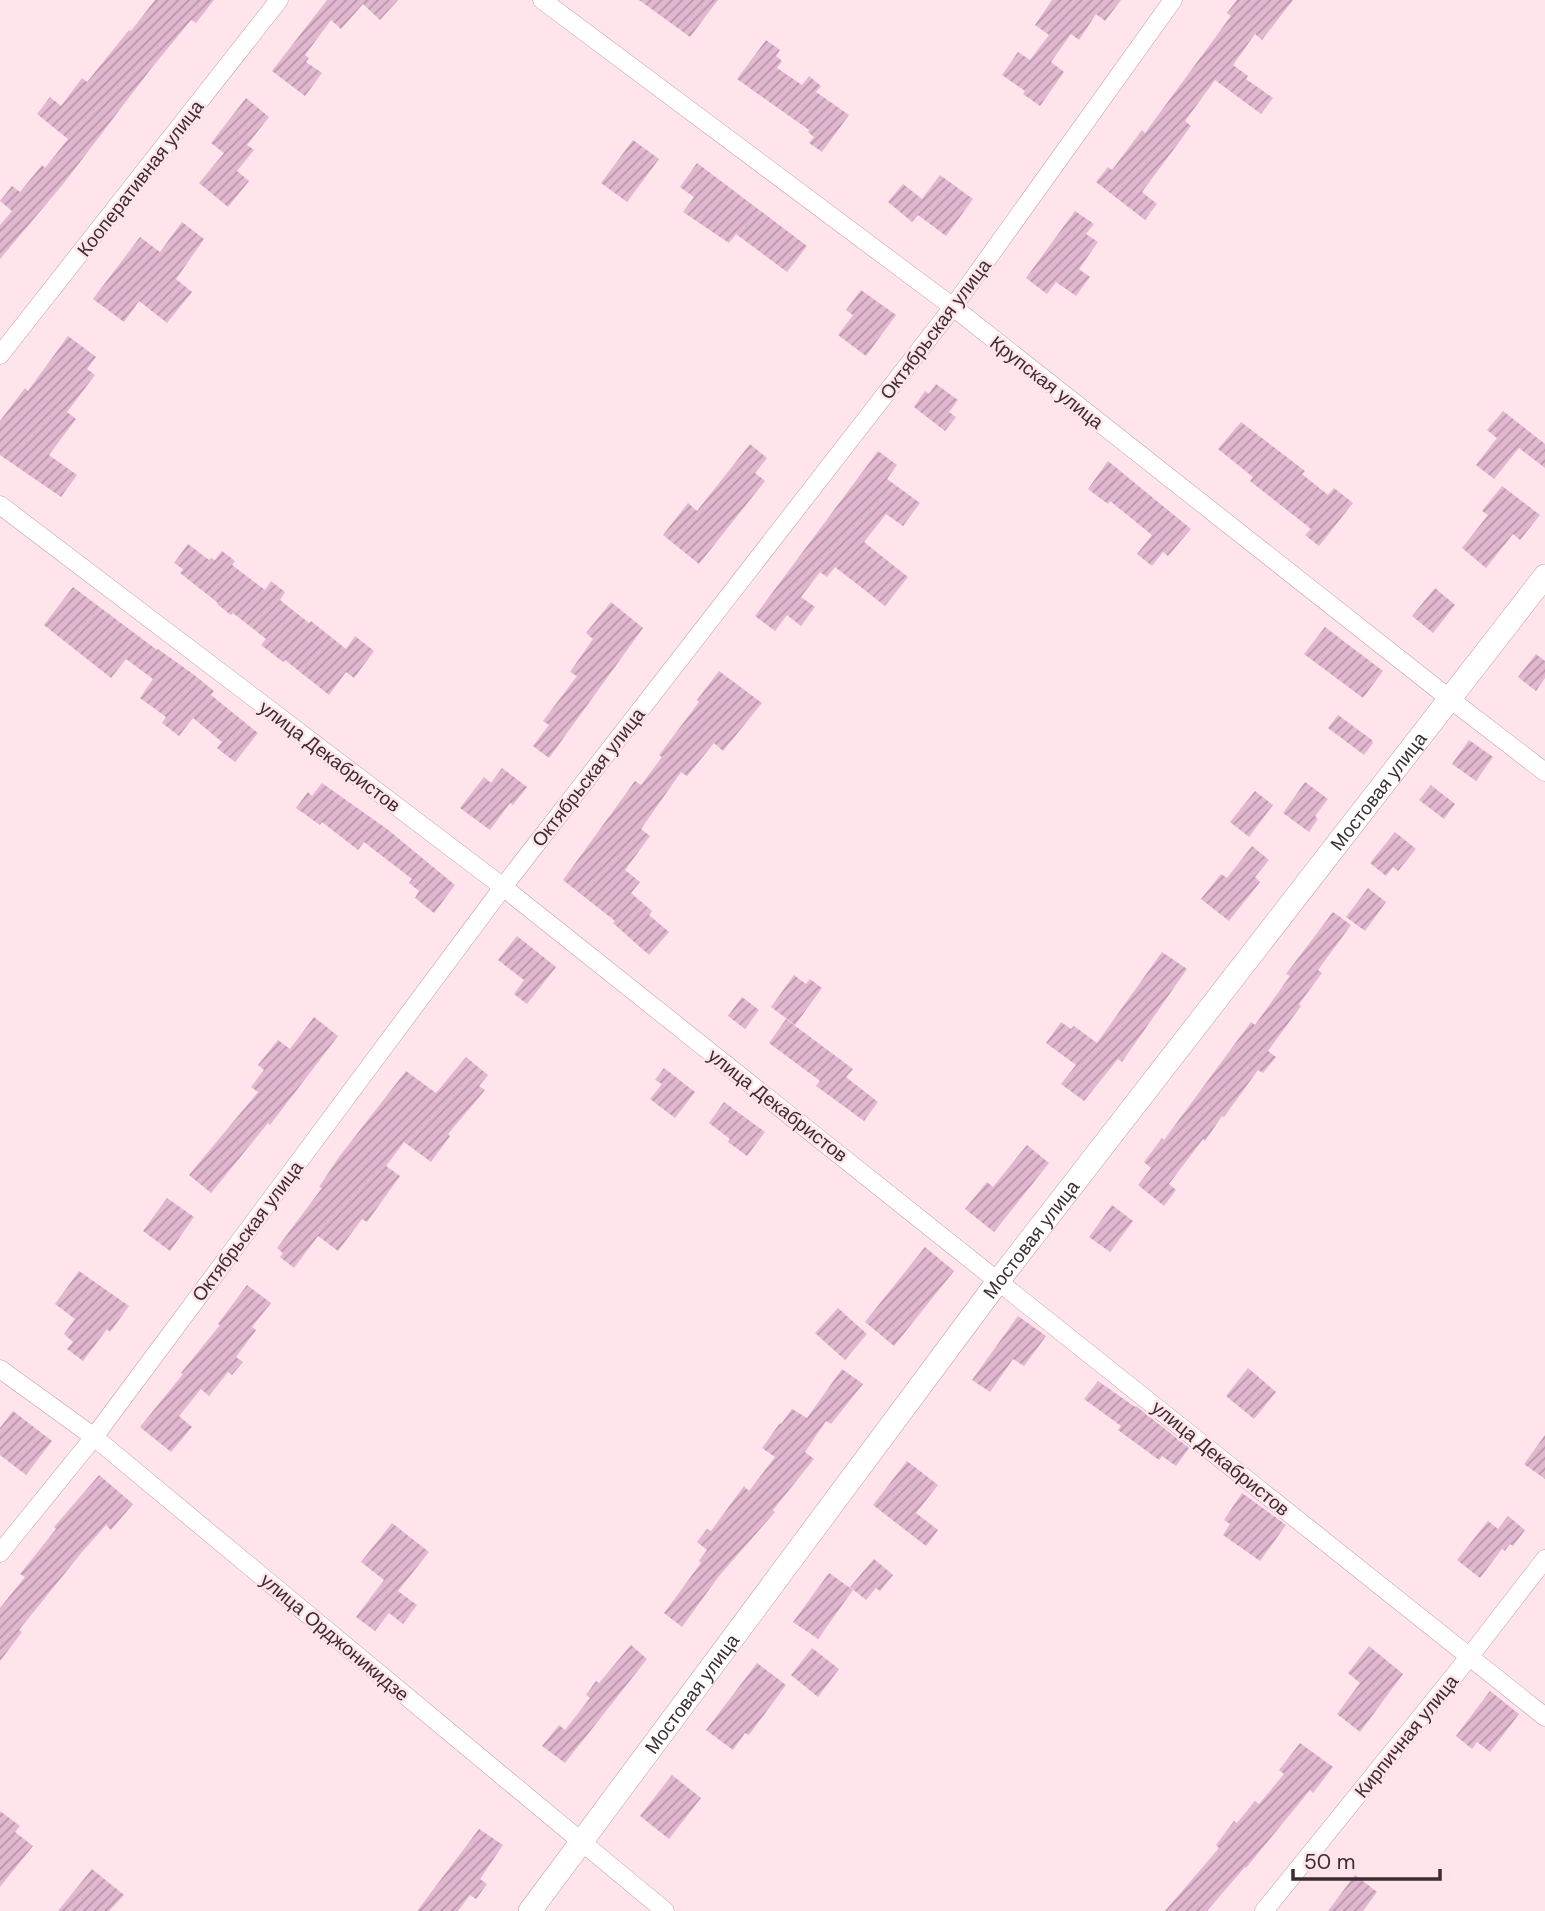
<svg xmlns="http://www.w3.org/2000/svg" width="1545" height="1911" font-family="'DM Sans',sans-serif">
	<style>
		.building { fill: url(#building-hatch) }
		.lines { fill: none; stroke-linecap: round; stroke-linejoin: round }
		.minor-casing { stroke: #c29ca5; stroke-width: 19 }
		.tertiary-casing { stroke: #c29ca5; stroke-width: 24 }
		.minor { stroke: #fff; stroke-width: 18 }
		.tertiary { stroke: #fff; stroke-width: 23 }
		.labels { text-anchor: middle; stroke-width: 5; stroke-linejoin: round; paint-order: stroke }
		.street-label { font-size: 19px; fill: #3c2d30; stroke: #ffe5eb }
	</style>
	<defs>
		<pattern id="building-hatch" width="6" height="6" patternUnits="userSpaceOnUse" patternTransform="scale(1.75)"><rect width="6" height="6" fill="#e2b7d0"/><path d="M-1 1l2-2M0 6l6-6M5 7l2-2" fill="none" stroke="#b895a9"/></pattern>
	</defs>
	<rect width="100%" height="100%" fill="#ffe5eb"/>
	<g class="building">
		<polygon points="155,0 214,0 196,23 191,20 150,70 64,183 0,259 0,225 12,211 0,201 12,186 20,192 42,165 45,168 68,139 37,114 50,97 61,106 82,78 87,82 129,30 131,31"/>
		<polygon points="327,0 398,0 380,20 363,4 341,29 331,20 305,55 309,58 306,62 322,73 305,96 272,71"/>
		<polygon points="639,0 718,0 690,37"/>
		<polygon points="1052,0 1121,0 1105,21 1096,14 1079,40 1071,34 1051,62 1064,72 1040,106 1023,94 1025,91 1002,75 1018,52 1030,60 1049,35 1035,25"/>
		<polygon points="1237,0 1293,0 1262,40 1255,34 1233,65 1248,76 1246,79 1273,98 1261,114 1215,80 1185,121 1191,126 1142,192 1157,204 1145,220 1096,182 1108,167 1112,170 1142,130 1145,133 1231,16 1227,13"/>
		<polygon points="766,40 780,50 776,56 782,61 777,68 802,85 809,76 821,86 816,92 849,115 822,152 809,143 814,137 808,132 809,130 737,79"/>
		<polygon points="246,98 269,117 247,145 254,150 237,171 249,181 228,207 199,183 224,153 211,143"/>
		<polygon points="633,140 659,159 627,202 601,183"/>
		<polygon points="697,163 807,246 787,272 736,234 729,243 683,212 694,197 680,187"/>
		<polygon points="940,175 973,199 946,236 918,215 912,222 888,202 903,184 922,199"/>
		<polygon points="1075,211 1094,224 1086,234 1098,242 1079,269 1090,277 1076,296 1056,282 1047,294 1026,278"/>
		<polygon points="182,222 204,239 176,279 192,292 167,323 139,301 124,322 93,299 140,237 160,252"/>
		<polygon points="861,290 896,315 866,356 838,335 853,315 846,310"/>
		<polygon points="68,336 96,357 87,369 95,375 67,412 76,419 49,455 77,475 61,497 0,455 0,421 25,388 28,391"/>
		<polygon points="936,384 958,400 949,412 956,417 945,431 914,407 925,391 929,394"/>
		<polygon points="1503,411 1545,444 1545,468 1519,448 1494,479 1476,465 1497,438 1487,430"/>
		<polygon points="1241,422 1305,471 1302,474 1328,495 1334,488 1353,503 1319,546 1305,535 1311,529 1250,481 1253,477 1218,449"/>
		<polygon points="750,444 767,458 755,473 765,481 699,564 663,535 688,503 697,511"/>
		<polygon points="878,451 897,465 887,479 920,503 903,526 886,514 864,542 908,577 885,606 835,567 827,577 820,572 801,597 815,607 801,626 787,615 775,631 755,616"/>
		<polygon points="1108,461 1191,529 1168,556 1163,552 1152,566 1137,554 1152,535 1110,501 1108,504 1088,489"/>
		<polygon points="1502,486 1540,515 1520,540 1513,534 1486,568 1462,548 1488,515 1482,511"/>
		<polygon points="188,544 209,560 211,558 215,560 222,551 235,561 232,565 265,590 271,581 285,592 280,600 309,623 311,621 346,649 355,636 374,651 354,678 346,672 329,695 285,660 283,662 261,645 266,639 233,613 231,615 217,604 218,603 180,573 183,569 174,563"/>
		<polygon points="73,587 157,650 158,649 193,674 214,691 211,695 258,733 235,762 217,748 222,742 193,718 179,736 162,723 166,717 140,698 153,679 126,659 111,678 44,625"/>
		<polygon points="1435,588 1455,605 1433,633 1412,616"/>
		<polygon points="611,602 643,628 549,758 533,746 549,725 543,721 577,676 570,672 593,639 586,633"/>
		<polygon points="1325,627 1383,671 1363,698 1304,654"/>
		<polygon points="1536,654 1545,661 1545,678 1536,691 1518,677"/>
		<polygon points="719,671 762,703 723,751 714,743 687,776 681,772 641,829 650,836 625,870 640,882 631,893 652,911 649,915 669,932 649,955 613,923 615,921 563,880 635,781 641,785 662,757 659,755 699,702 697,700"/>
		<polygon points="1338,715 1372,740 1373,743 1364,755 1328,728"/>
		<polygon points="1469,740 1493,757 1476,781 1452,764"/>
		<polygon points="502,768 527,787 513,805 510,803 490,830 460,808 484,777 491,783"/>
		<polygon points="1305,782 1328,799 1315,816 1318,819 1309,832 1283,813"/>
		<polygon points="322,783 387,829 455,885 434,913 415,898 419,891 409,883 412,879 373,849 364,842 358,850 322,822 320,825 296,808 308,792 312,796"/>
		<polygon points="1431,785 1455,804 1444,819 1419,800"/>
		<polygon points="1255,791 1273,805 1249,837 1230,822"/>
		<polygon points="1395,832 1416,849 1398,871 1393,867 1386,876 1370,863"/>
		<polygon points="1252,846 1269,860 1255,877 1260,882 1229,921 1201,899 1221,874 1227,878"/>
		<polygon points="1368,888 1386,902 1365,931 1346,917"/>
		<polygon points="1333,912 1351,925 1318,970 1322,973 1299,1004 1301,1006 1268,1051 1276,1057 1263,1073 1258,1070 1224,1117 1222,1116 1205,1141 1203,1139 1169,1184 1176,1190 1164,1206 1138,1185 1151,1168 1144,1162 1162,1138 1164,1140 1251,1022 1255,1025 1290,976 1286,974"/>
		<polygon points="517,936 556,967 527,1004 514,994 524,980 498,960"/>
		<polygon points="1162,952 1187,969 1122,1062 1118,1059 1084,1101 1061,1084 1076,1065 1046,1043 1061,1022 1071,1029 1074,1026 1097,1043"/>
		<polygon points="794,975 806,984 810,979 822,988 795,1025 771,1007"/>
		<polygon points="742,997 759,1010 745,1029 728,1016"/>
		<polygon points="314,1017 338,1036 270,1125 268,1123 211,1193 189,1175 258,1092 251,1087 264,1070 258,1065 278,1040 290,1049"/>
		<polygon points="786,1019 853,1069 846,1077 878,1102 864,1121 816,1086 820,1081 769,1043"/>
		<polygon points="466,1057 488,1075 479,1086 485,1090 448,1134 450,1136 431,1162 404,1142 386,1166 400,1176 367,1222 362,1219 338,1251 318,1236 294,1268 280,1257 283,1253 277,1248 322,1188 319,1187 339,1157 406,1071 436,1093"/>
		<polygon points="664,1068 695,1092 675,1118 650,1099 662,1084 655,1080"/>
		<polygon points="724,1102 765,1132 747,1156 728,1142 730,1139 709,1123"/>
		<polygon points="1027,1145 1049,1163 994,1232 965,1209 987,1182 993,1187"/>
		<polygon points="167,1198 194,1217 170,1251 143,1231"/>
		<polygon points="1112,1205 1133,1221 1110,1252 1089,1237"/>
		<polygon points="925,1247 954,1271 894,1346 865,1322"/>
		<polygon points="79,1271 129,1306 110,1332 107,1329 83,1361 67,1349 73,1342 64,1334 75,1319 55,1304"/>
		<polygon points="247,1285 271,1303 252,1327 256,1330 236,1357 243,1362 232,1375 228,1372 209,1396 201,1389 179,1416 192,1427 171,1452 140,1427 183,1374 181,1373 220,1325 218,1324"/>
		<polygon points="838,1308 867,1334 845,1360 815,1333"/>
		<polygon points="1018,1316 1046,1336 1024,1366 1013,1359 990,1392 972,1380"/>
		<polygon points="1248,1368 1276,1392 1254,1419 1226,1396"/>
		<polygon points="842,1369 863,1384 831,1424 826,1421 805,1452 814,1459 773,1510 775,1512 719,1576 682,1627 664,1613 701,1563 699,1561 707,1550 697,1542 707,1529 711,1531 744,1486 749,1491 775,1457 762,1448 780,1423 781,1424 792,1409 807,1418"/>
		<polygon points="1098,1381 1135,1407 1136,1406 1189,1448 1176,1466 1162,1456 1159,1460 1118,1430 1121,1426 1084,1399"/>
		<polygon points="13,1411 52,1441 26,1475 0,1455 0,1428"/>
		<polygon points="1545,1435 1545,1479 1524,1464"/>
		<polygon points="907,1461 938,1485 916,1513 938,1530 926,1546 873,1505"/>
		<polygon points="99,1475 133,1504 111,1530 106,1525 82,1552 19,1630 22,1632 0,1661 0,1608 25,1577 20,1574 56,1529 54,1527"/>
		<polygon points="1242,1493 1286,1525 1260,1561 1223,1535 1230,1524 1224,1520"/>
		<polygon points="1508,1516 1525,1530 1513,1546 1510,1544 1505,1551 1502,1549 1480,1578 1457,1560 1488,1521 1498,1529"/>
		<polygon points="392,1523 429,1552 398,1591 417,1605 403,1624 389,1613 375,1631 356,1617 384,1580 361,1562"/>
		<polygon points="874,1559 893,1575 880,1591 876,1588 866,1600 850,1587"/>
		<polygon points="829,1573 853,1590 818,1639 793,1622"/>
		<polygon points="631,1645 647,1659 565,1763 542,1746 559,1725 565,1730 590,1698 586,1695 596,1681 599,1683"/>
		<polygon points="1369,1646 1403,1674 1360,1732 1337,1714 1360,1683 1348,1673"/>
		<polygon points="812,1648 839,1669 818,1697 791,1675"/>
		<polygon points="757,1663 786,1685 749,1735 745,1733 733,1750 706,1730"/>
		<polygon points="1490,1691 1519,1714 1490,1752 1477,1742 1472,1749 1456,1736"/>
		<polygon points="1300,1743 1333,1767 1313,1793 1310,1790 1246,1868 1245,1867 1207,1911 1165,1911 1219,1848 1216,1845 1234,1821 1237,1823 1255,1801 1259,1804 1284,1774 1279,1770"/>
		<polygon points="672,1775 701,1798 669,1839 640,1816"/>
		<polygon points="0,1811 20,1826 15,1832 33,1846 0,1887"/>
		<polygon points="479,1829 503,1845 480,1879 487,1884 476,1899 470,1895 458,1911 417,1911"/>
		<polygon points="92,1869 124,1895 109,1911 58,1911"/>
		<polygon points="1355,1875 1377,1892 1363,1911 1328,1911"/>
	</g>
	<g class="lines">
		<g class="minor-casing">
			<g id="minor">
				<polyline points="542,0 953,307 1450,699 1545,772"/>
				<polyline points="0,355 279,0"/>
				<polyline points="0,505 503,887 1545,1717"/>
				<polyline points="0,1369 94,1437 665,1911"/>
				<polyline points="0,1553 94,1437 503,887 953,307 1173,0"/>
				<polyline points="1264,1911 1470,1656 1545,1559"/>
			</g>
		</g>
		<g class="tertiary-casing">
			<g id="tertiary">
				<path id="s1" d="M 530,1911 L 999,1280 L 1545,576"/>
			</g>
		</g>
		<use href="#minor" class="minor"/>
		<use href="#tertiary" class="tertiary"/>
	</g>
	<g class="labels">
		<g class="street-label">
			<text transform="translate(140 178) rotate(-52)" y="7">Кооперативная улица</text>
			<text transform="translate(935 329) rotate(-53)" y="7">Октябрьская улица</text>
			<text transform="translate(1047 382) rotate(38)" y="7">Крупская улица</text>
			<text transform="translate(330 756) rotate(37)" y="7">улица Декабристов</text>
			<text transform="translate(588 777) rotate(-52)" y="7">Октябрьская улица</text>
			<text dy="7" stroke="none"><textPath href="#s1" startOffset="1405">Мостовая улица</textPath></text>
			<text transform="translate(778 1105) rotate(38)" y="7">улица Декабристов</text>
			<text transform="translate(247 1231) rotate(-53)" y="7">Октябрьская улица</text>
			<text dy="7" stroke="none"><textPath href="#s1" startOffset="838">Мостовая улица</textPath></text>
			<text transform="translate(1221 1458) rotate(39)" y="7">улица Декабристов</text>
			<text transform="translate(335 1637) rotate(40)" y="7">улица Орджоникидзе</text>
			<text dy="7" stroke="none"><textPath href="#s1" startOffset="271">Мостовая улица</textPath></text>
			<text transform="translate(1406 1736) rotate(-51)" y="7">Кирпичная улица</text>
		</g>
	</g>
	<path d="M1293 1869v10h147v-10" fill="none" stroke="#3c2d30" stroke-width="3.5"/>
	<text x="1304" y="1869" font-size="21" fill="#3c2d30" stroke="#ffe5eb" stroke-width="5" paint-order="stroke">50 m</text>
</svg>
